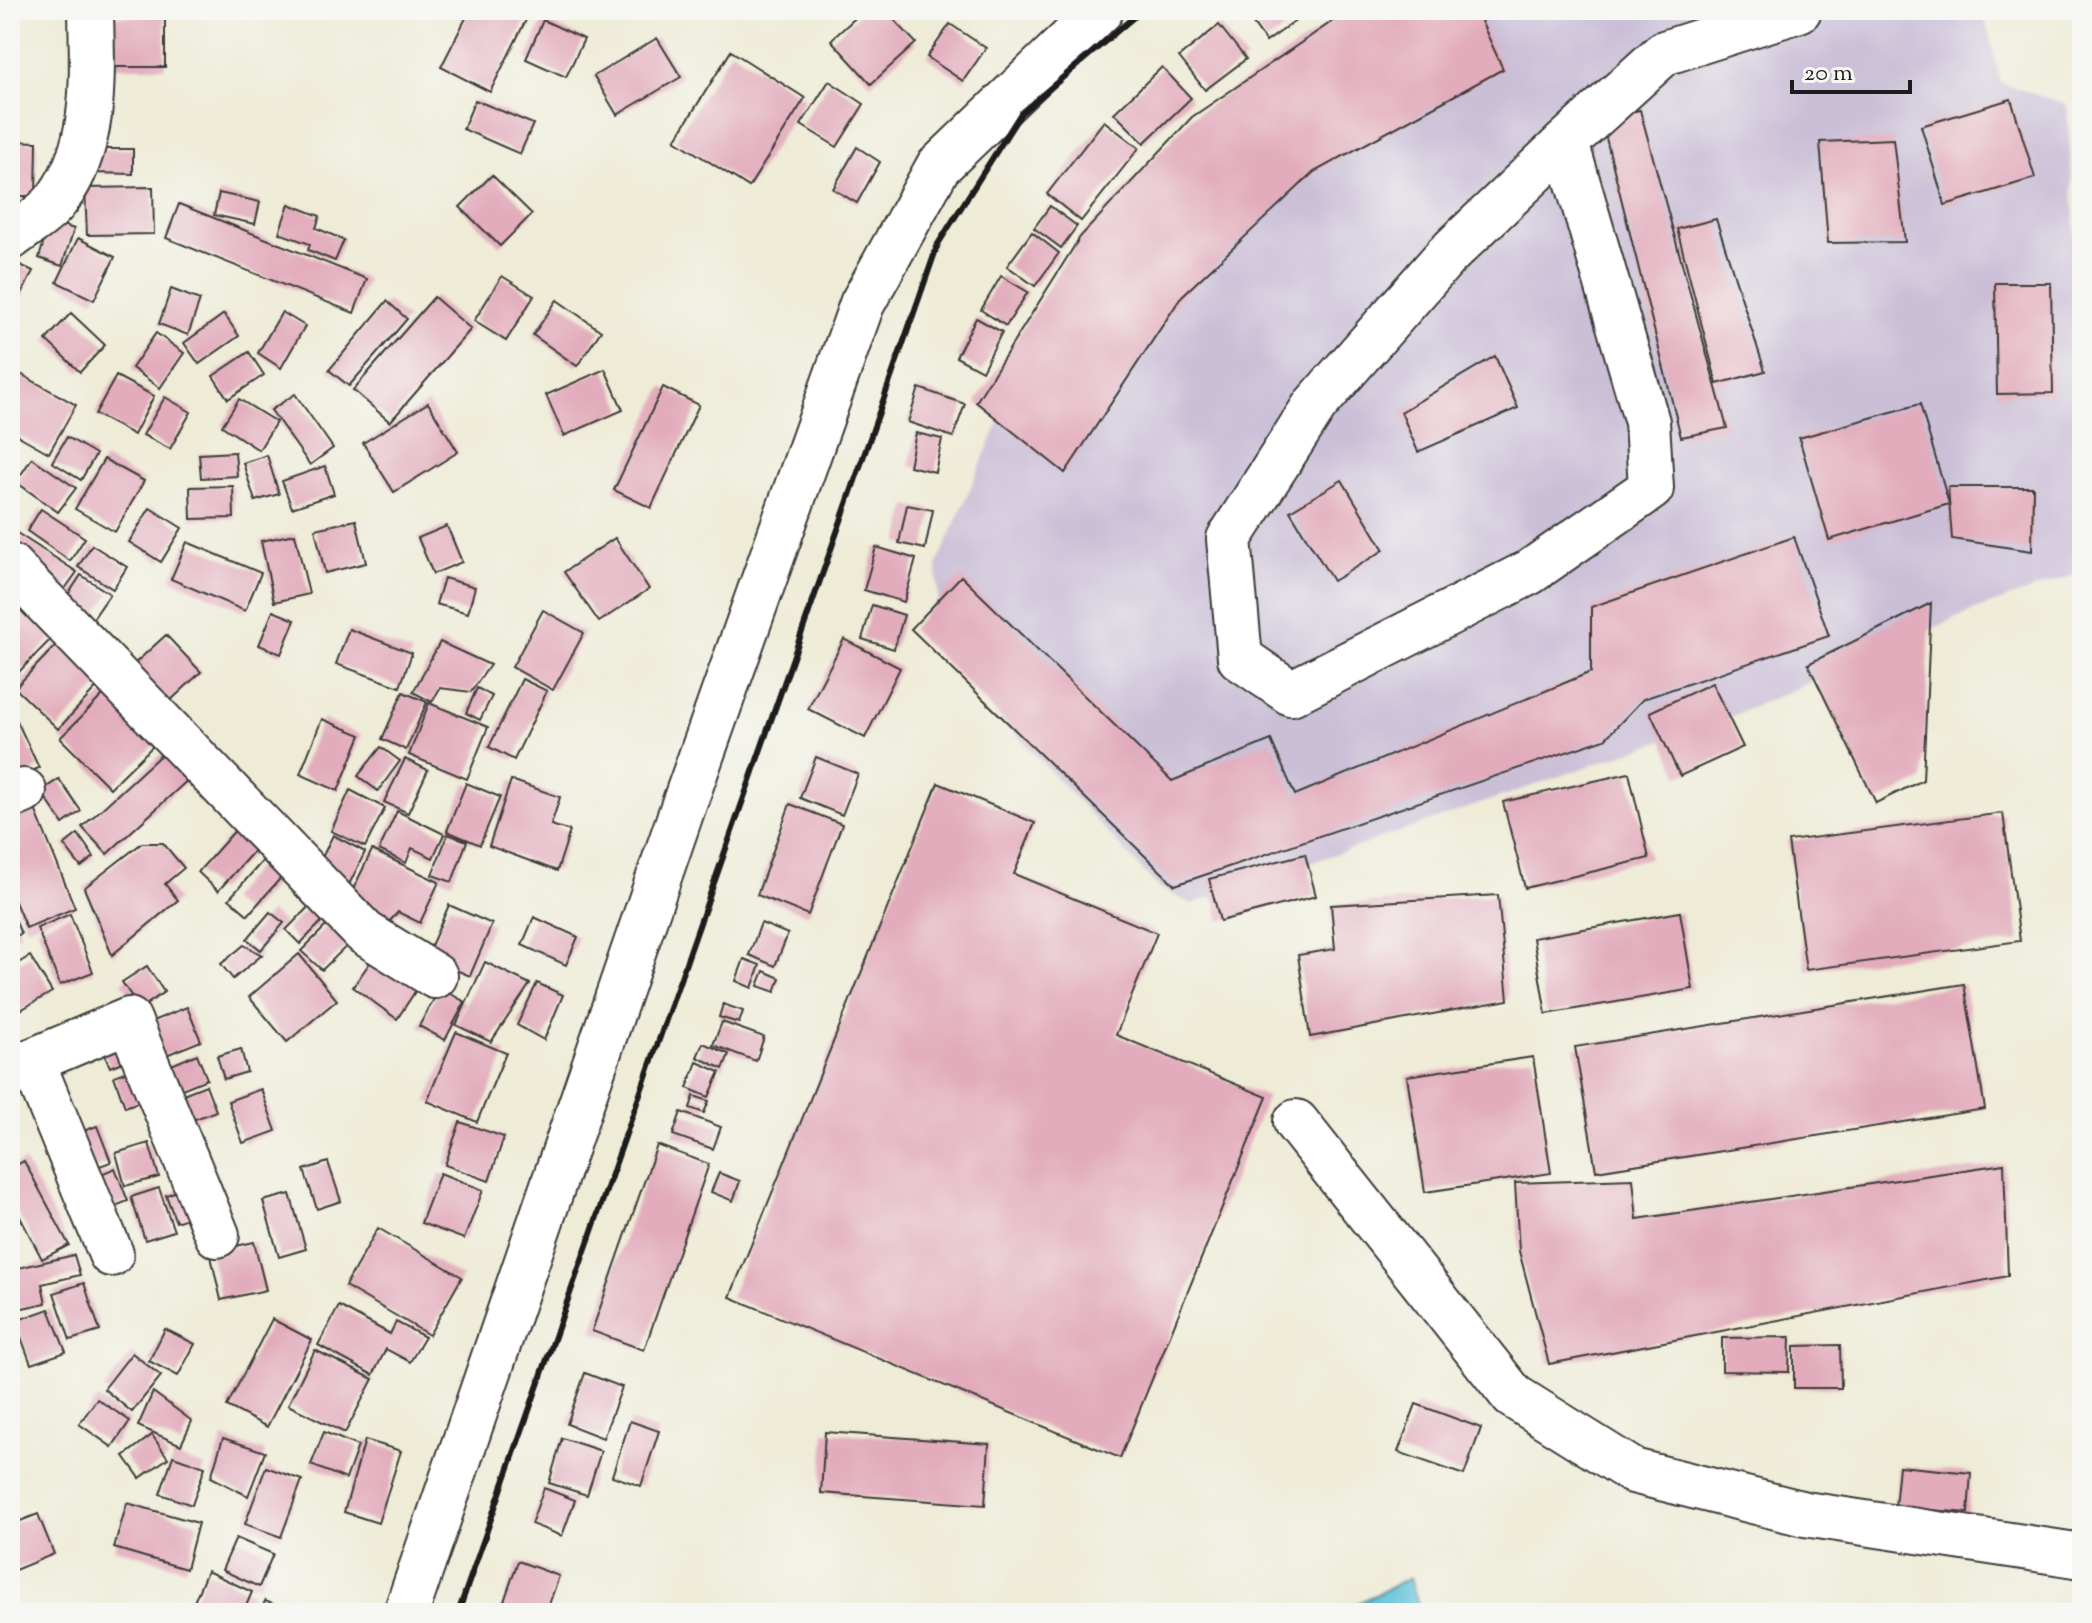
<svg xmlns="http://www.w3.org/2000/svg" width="2092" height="1623" font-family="'Sorts Mill Goudy',serif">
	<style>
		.industrial { fill: #cabfd7 }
		.water { fill: #5cc1d9; stroke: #3c6e7a; stroke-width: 2 }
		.building { fill: #e2acbc }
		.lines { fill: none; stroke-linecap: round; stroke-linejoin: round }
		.minor-casing { stroke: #3c3b38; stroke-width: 48 }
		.minor { stroke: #fff; stroke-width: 44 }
		.rail { stroke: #1c1c1c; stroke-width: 6 }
	</style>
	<rect width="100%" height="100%" fill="#f6f6f2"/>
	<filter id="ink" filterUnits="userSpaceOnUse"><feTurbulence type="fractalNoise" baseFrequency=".0125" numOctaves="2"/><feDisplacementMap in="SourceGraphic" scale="16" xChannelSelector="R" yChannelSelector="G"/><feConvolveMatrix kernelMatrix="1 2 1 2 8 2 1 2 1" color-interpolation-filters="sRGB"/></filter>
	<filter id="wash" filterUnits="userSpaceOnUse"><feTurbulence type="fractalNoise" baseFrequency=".006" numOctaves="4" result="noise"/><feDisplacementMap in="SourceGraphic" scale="32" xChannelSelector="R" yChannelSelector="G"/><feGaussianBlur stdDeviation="1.8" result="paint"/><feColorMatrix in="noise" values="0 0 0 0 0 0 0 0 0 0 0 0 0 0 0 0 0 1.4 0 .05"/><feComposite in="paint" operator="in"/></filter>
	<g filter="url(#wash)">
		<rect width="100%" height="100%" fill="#eeebd6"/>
		<polygon class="industrial" points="1396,10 1983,10 2001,83 2067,105 2082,342 2082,572 1975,610 1730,717 1192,904 1159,888 940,653 937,565 1016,383"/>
		<polygon class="water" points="1410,1578 1421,1613 1338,1613"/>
		<g id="blocks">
			<g class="building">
				<polygon points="470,10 512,10 527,18 490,92 441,67"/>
				<polygon points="864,10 885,10 916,43 871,84 831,40"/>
				<polygon points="1243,10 1307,10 1308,12 1266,42"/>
				<polygon points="1349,10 1476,10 1503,69 1314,172 1182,296 1065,473 976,402 1080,237 1192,117"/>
				<rect x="105" y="16" width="60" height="51"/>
				<polygon points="543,20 584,39 566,77 526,59"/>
				<polygon points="950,24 986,48 963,81 927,57"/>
				<polygon points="1219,25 1246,59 1205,90 1179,57"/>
				<polygon points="657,38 681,77 617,115 594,76"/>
				<polygon points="731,51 805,98 749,187 675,140"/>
				<polygon points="1162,67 1191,98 1144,143 1114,113"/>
				<polygon points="829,81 864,104 837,147 801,125"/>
				<polygon points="2011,99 2035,178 1945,205 1921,126"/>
				<polygon points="475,100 533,124 520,154 463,129"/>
				<polygon points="1640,110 1727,428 1681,437 1601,118"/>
				<polygon points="1104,121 1139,148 1081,221 1047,194"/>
				<polygon points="1893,139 1905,242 1828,243 1820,142"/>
				<polygon points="10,141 37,142 36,196 10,196"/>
				<polygon points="857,147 880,162 857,203 833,189"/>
				<polygon points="96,149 133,149 133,174 95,173"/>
				<polygon points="492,175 532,214 500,246 460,207"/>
				<polygon points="153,187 154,234 87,235 85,188"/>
				<polygon points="219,193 260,202 255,224 214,215"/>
				<polygon points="179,204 367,279 354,313 166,238"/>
				<polygon points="289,204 320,216 316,228 344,240 335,261 308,250 310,244 279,233"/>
				<polygon points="1050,206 1077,226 1061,248 1034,228"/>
				<polygon points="1716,219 1765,371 1717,384 1677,229"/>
				<polygon points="50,221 74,229 62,266 39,258"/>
				<polygon points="1032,232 1059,253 1035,286 1007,266"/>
				<polygon points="78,238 115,257 94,300 57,282"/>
				<polygon points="10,260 33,271 17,304 10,301"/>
				<polygon points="502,276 534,296 506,341 474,321"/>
				<polygon points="1001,276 1028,292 1006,326 981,310"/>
				<polygon points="1995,283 2051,283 2053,393 1997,394"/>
				<polygon points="171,289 200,300 188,335 159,324"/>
				<polygon points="434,297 471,329 390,422 353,390"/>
				<polygon points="557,300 601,331 577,366 533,335"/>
				<polygon points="387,301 407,319 349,386 329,370"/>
				<polygon points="282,312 305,326 281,368 258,353"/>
				<polygon points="71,313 105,345 80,372 46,340"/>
				<polygon points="224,314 239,336 199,364 184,343"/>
				<polygon points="976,318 1002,332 982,371 956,357"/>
				<polygon points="156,333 184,353 160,388 132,368"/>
				<polygon points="249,352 264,375 228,399 213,376"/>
				<polygon points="1495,356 1518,408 1418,452 1401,412"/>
				<polygon points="10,368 76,405 49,453 10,431"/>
				<polygon points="605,369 623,410 564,436 546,395"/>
				<polygon points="116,376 154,396 134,435 95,414"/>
				<polygon points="663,387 699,405 651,508 614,490"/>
				<polygon points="919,388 965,404 953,437 908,422"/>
				<polygon points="295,394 333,448 310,465 271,410"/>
				<polygon points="165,397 191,412 170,449 143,435"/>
				<polygon points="239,399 276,422 259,450 222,426"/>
				<polygon points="428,403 458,452 394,492 363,443"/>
				<polygon points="1920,404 1949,504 1829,540 1799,438"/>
				<polygon points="916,433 942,439 935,472 909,466"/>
				<polygon points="67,437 96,454 81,480 52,462"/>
				<polygon points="235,452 237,476 201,478 199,454"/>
				<polygon points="267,455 279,494 255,501 243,463"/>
				<polygon points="32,458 76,488 58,512 16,482"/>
				<polygon points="104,459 144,481 115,532 75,509"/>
				<polygon points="325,466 334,494 292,508 282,481"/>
				<polygon points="1342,480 1384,550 1333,581 1290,511"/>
				<polygon points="233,486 234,518 191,519 190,487"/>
				<polygon points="1948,487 2033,487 2032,551 1952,539"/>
				<polygon points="907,505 933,510 925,549 899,543"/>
				<polygon points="150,508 182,528 161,562 129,542"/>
				<polygon points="41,509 85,538 70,561 27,531"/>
				<polygon points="356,520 366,563 325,573 315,529"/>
				<polygon points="447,526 462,562 433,574 418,538"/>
				<polygon points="17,533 77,572 62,593 10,559 10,544"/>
				<polygon points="295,534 309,594 274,602 261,541"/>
				<polygon points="1794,537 1829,636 1643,699 1605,739 1175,885 911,629 961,576 1172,781 1271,740 1295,795 1591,672 1591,607"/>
				<polygon points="615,538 649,589 599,622 564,572"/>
				<polygon points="187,542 261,573 245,611 171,579"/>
				<polygon points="92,545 127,567 113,589 78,567"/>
				<polygon points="876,547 916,559 904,602 864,590"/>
				<polygon points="81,575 110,594 92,620 64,601"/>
				<polygon points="444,578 475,587 468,613 436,604"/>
				<polygon points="10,593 54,636 10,681"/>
				<polygon points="1931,603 1923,780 1876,803 1808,664"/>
				<polygon points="872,605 904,615 894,649 862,639"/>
				<polygon points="543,610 584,633 553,690 512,667"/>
				<polygon points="273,611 295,620 281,654 259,645"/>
				<polygon points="349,629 412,653 400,687 336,664"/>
				<polygon points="166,635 201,672 169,702 133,665"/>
				<polygon points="844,639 900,668 865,738 808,709"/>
				<polygon points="59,642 101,683 58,729 15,688"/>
				<polygon points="440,642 490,665 471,692 440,688 432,702 413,692"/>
				<polygon points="522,679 547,691 514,760 489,747"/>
				<polygon points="1712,683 1743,747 1680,776 1650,712"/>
				<polygon points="477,688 492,696 480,720 466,713"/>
				<polygon points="108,690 158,741 110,788 60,738"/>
				<polygon points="403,692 427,702 406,750 382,739"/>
				<polygon points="429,703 488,727 467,779 409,755"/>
				<polygon points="10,706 39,768 10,781"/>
				<polygon points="322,719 361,735 338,791 300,774"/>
				<polygon points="381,747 400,761 378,791 358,776"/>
				<polygon points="166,750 191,777 107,854 82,827"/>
				<polygon points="816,757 858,774 842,815 800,798"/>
				<polygon points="405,759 428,770 408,813 384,802"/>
				<polygon points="1629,773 1649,858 1525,888 1503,802"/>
				<polygon points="59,779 81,811 63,824 41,791"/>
				<polygon points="511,780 560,797 551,825 570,831 557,871 489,846"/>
				<polygon points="466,783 500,797 480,845 447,831"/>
				<polygon points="938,783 1035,823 1014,874 1157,933 1116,1035 1267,1097 1120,1458 730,1297"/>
				<polygon points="350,790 385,808 365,847 331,831"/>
				<polygon points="33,804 75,908 26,928 10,890 10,814"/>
				<polygon points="790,804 842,824 808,915 757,895"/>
				<polygon points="397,811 444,834 433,858 412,848 406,863 379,850"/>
				<polygon points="2003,813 2020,941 1806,970 1788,841"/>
				<polygon points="239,826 260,844 218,891 198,872"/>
				<polygon points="78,834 94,857 81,867 64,845"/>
				<polygon points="448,834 467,841 452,882 432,875"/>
				<polygon points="333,835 365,852 342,899 314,874"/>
				<polygon points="142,843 163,843 184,868 165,884 178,900 112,955 84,888"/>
				<polygon points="274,848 293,864 248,915 229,899"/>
				<polygon points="372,850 439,882 420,923 398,912 381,931 347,902"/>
				<polygon points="1305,854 1316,896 1220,921 1209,879"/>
				<polygon points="1498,895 1508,1000 1310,1037 1298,955 1335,949 1331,905"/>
				<polygon points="317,898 332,911 300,944 286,930"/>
				<polygon points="449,905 492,924 470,976 426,957"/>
				<polygon points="10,907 21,934 10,938"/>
				<polygon points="270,912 284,923 261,950 247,939"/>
				<polygon points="1680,912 1693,989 1546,1014 1533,938"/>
				<polygon points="70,914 93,972 60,985 37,928"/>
				<polygon points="337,915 357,936 322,970 301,951"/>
				<polygon points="534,917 578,937 566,965 522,945"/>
				<polygon points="761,923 788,934 775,966 749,955"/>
				<polygon points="244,945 262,955 233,979 221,964"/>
				<polygon points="380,948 424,978 397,1019 353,987"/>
				<polygon points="299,954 337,1000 287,1042 249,997"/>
				<polygon points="30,956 52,992 10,1016 10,968"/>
				<polygon points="744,959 760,965 752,988 736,981"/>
				<polygon points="485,962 530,984 491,1042 456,1025"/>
				<polygon points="147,966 164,992 140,1009 122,982"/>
				<polygon points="764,971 780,978 775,992 758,986"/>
				<polygon points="537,983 563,995 544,1040 517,1025"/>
				<polygon points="1964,984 1985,1109 1596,1171 1575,1047"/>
				<polygon points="440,988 465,1002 445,1040 419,1026"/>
				<polygon points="723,1004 743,1011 739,1023 719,1017"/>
				<polygon points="187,1007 201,1041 154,1060 140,1026"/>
				<polygon points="722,1022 764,1037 756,1061 713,1045"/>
				<polygon points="456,1032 506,1053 477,1122 427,1101"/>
				<polygon points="125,1034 134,1058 110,1067 100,1043"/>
				<polygon points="703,1043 729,1054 723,1069 697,1057"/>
				<polygon points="241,1049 247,1072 224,1079 217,1056"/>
				<polygon points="197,1054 207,1079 172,1093 162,1069"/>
				<polygon points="1533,1057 1551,1173 1425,1192 1407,1076"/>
				<polygon points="697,1062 720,1072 709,1097 687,1088"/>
				<polygon points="138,1067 150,1098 125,1107 114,1076"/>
				<polygon points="206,1085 216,1111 180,1125 170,1099"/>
				<polygon points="261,1089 276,1131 243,1143 228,1101"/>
				<polygon points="694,1096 709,1101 704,1113 690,1108"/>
				<polygon points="681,1112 721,1127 713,1149 673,1135"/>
				<polygon points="460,1122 504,1137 489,1181 445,1165"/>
				<polygon points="97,1126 111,1162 83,1172 69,1136"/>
				<polygon points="149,1143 159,1177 125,1186 116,1153"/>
				<polygon points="657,1145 709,1164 644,1350 592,1331"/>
				<polygon points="24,1161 69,1245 42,1259 10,1198 10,1169"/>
				<polygon points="328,1162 341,1201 317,1209 304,1170"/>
				<polygon points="2004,1164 2008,1276 1549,1364 1519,1251 1515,1183 1633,1179 1637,1219"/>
				<polygon points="115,1168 128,1201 100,1212 87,1180"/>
				<polygon points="440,1173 483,1190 464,1239 421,1223"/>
				<polygon points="719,1173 740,1181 733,1201 711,1192"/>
				<polygon points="191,1186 201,1213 176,1222 166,1195"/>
				<polygon points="159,1188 174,1231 145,1240 131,1197"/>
				<polygon points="290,1194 306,1249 279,1257 263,1201"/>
				<polygon points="378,1228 462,1277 429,1335 345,1286"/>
				<polygon points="254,1242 266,1290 221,1300 210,1252"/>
				<polygon points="74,1255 80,1275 42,1284 46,1303 18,1309 10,1270"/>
				<polygon points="84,1283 100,1331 70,1340 54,1293"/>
				<polygon points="339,1306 390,1334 396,1322 425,1337 410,1362 386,1349 373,1375 318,1345"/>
				<polygon points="49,1309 66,1352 31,1364 15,1321"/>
				<polygon points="272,1319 312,1340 267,1427 227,1406"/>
				<polygon points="165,1329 195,1344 178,1376 149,1361"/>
				<polygon points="1790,1337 1789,1372 1722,1371 1722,1338"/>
				<polygon points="1840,1345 1841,1388 1794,1388 1794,1346"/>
				<polygon points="315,1350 373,1379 345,1433 288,1405"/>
				<polygon points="132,1353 161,1376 132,1412 104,1389"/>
				<polygon points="585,1373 622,1387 603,1438 567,1424"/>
				<polygon points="153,1392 192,1421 181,1445 138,1426"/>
				<polygon points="97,1399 130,1421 112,1447 79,1424"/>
				<polygon points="1416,1404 1481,1428 1464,1475 1398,1452"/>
				<polygon points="630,1421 659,1431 641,1486 612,1476"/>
				<polygon points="324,1432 358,1446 346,1479 311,1465"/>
				<polygon points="825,1432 989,1444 985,1505 821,1493"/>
				<polygon points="152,1435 168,1458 140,1478 124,1456"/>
				<polygon points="223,1438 265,1452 248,1496 211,1477"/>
				<polygon points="562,1438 601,1451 587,1495 549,1483"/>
				<polygon points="365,1440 401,1451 378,1523 344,1512"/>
				<polygon points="173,1456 205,1467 192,1505 160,1494"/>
				<polygon points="1899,1466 1971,1473 1968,1513 1895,1507"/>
				<polygon points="266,1467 302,1480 281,1537 245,1524"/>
				<polygon points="544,1488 575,1500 562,1536 531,1524"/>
				<polygon points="127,1503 198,1523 186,1569 114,1548"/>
				<polygon points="38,1514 54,1554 15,1570 10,1558 10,1525"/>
				<polygon points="236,1538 273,1554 259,1587 222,1570"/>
				<polygon points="518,1561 559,1576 546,1613 500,1613"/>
				<polygon points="207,1571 252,1592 243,1613 201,1613 191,1609"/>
				<polygon points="265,1601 295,1613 260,1613"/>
			</g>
		</g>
	</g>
	<g filter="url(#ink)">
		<use href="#blocks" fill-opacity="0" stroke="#3c3b38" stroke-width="2"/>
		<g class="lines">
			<g class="minor-casing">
				<g id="minor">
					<polyline points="1566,142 1446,256 1315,405 1229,539 1240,658 1291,693 1530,572 1651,488 1647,422 1566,142 1664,53 1799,10"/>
					<path d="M 10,238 C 25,226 47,214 58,198 C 98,144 92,73 91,10"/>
					<polyline points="10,566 365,933 435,976"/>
					<polyline points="10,797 24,791"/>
					<polyline points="32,1061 111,1254"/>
					<polyline points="10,1070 129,1020 217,1235"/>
					<polyline points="1296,1122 1513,1396 1633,1471 1805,1514 2082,1556"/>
					<polyline points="406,1613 682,810 862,304 938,167 1101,10"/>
				</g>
			</g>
			<use href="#minor" class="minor"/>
			<polyline class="rail" points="458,1613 938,244 1021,113 1142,10"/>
		</g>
	</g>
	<rect width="2092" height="1623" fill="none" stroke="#f6f6f2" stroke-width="40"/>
	<path d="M1792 80v12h118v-12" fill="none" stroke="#1c1c1c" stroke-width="4"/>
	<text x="1804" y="80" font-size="24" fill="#1c1c1c" stroke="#f6f6f2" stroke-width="6" paint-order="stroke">20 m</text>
</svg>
